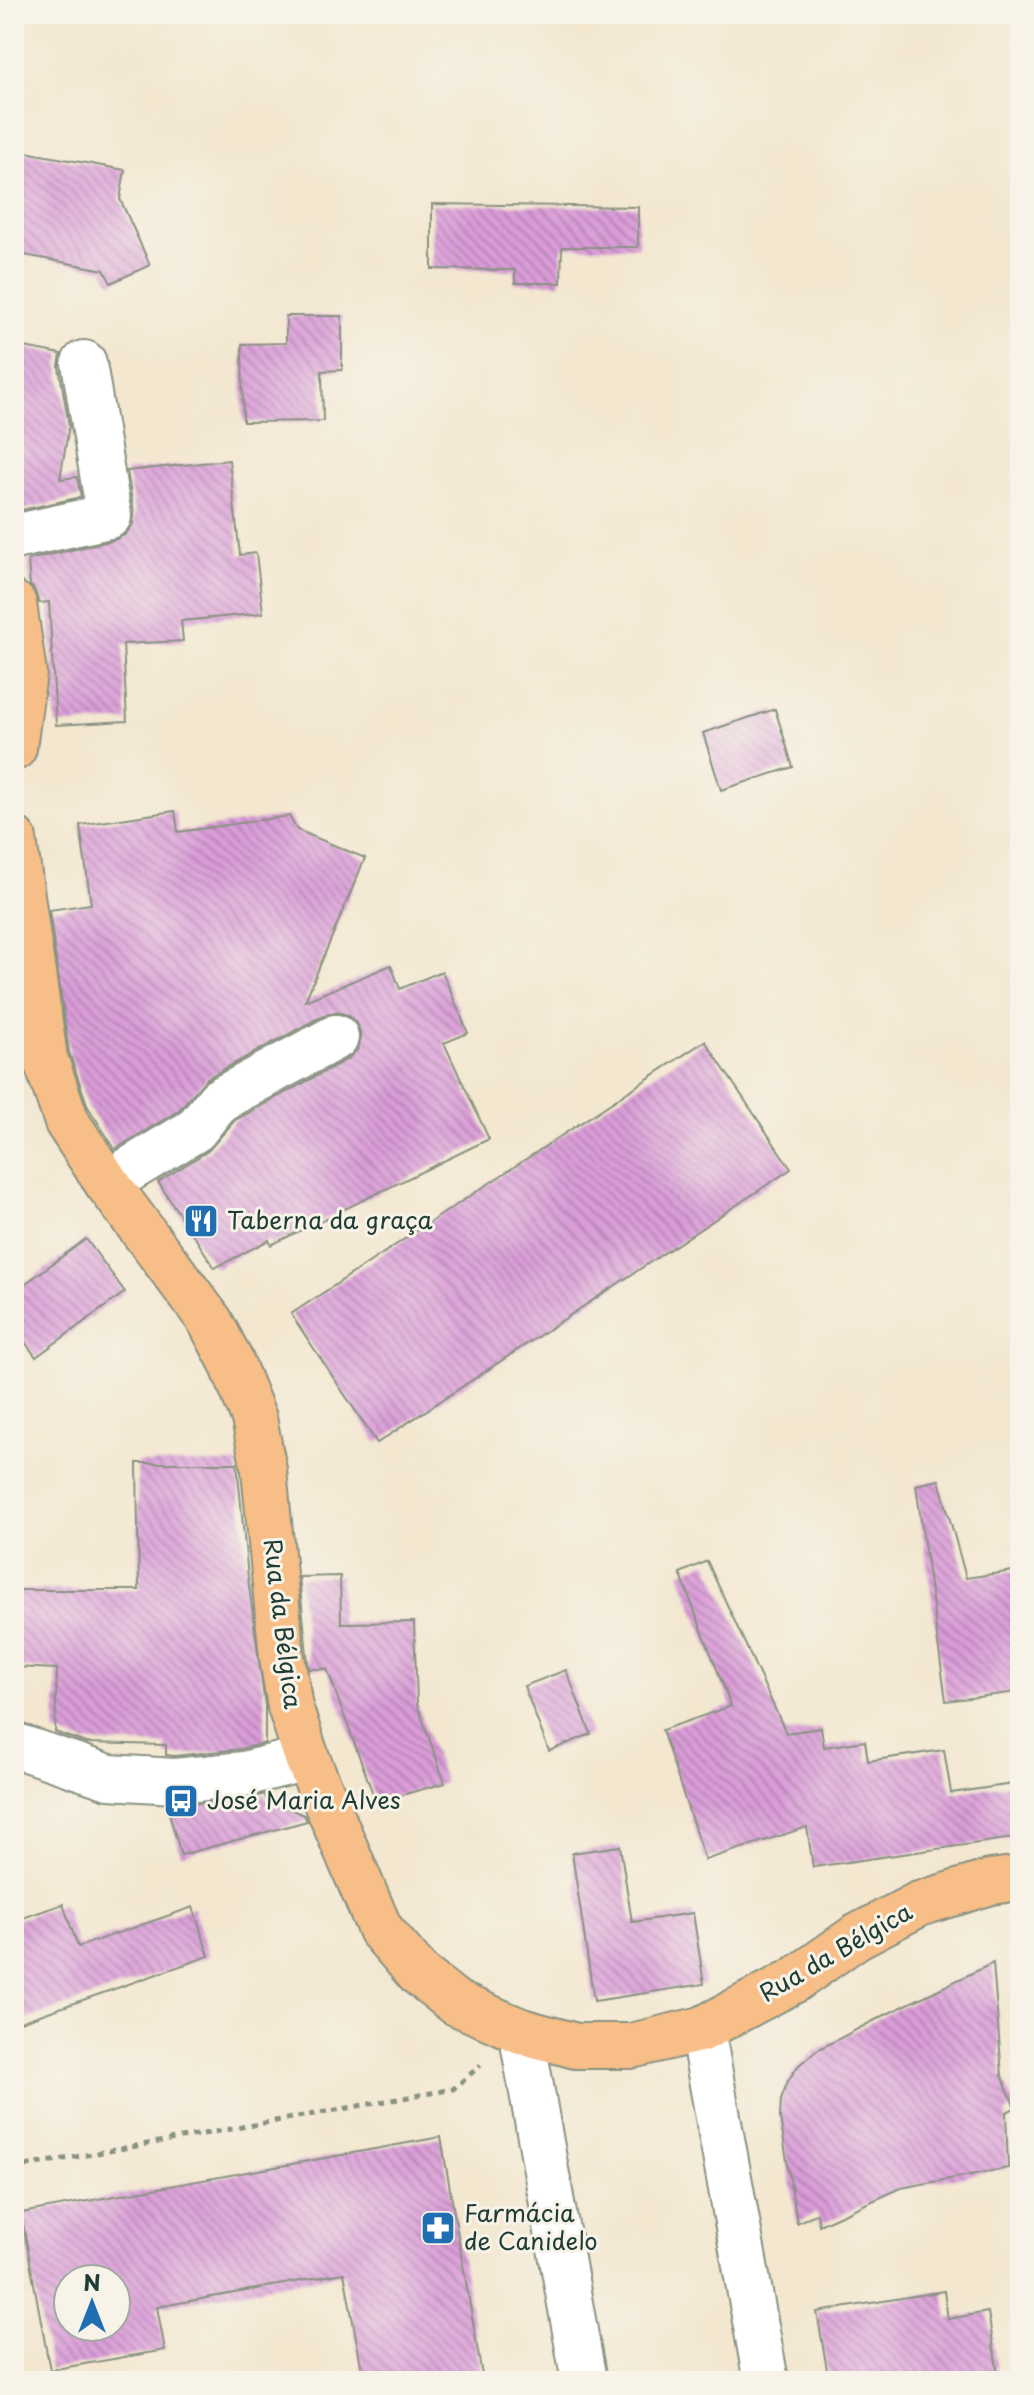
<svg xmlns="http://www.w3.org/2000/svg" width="1034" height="2395" font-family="'Playpen Sans',sans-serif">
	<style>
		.building { fill: url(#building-back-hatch); fill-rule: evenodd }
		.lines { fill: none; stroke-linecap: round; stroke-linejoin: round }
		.minor-casing { stroke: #899282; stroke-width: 48 }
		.major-casing { stroke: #899282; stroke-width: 48 }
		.path { stroke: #899282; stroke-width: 5; stroke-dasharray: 6 6; stroke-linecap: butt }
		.minor { stroke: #fff; stroke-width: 44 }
		.major { stroke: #f7be87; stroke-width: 44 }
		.labels { text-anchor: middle; stroke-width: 6; stroke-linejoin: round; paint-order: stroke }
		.poi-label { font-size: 24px; fill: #1f3d34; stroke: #f7f3e8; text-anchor: start }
		.street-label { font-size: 24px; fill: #1f3d34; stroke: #f7f3e8 }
	</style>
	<defs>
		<pattern id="building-back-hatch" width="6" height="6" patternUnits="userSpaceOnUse" patternTransform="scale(2)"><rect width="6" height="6" fill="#da9cd8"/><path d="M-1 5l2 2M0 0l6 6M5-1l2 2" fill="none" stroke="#b080b0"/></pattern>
	</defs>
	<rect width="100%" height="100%" fill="#f7f3e8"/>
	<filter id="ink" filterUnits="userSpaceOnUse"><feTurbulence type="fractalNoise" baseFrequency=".0125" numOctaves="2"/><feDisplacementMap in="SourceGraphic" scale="16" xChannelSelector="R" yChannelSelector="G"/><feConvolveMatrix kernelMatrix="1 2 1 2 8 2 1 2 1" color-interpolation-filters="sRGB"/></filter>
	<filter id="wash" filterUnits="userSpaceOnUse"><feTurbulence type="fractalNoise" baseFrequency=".006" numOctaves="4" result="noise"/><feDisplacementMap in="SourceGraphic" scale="32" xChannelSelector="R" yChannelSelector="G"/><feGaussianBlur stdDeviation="1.8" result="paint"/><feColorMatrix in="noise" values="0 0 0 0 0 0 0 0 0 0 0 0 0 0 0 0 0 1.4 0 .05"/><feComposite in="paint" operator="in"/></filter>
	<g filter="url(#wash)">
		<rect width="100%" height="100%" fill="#f3e7d0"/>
		<g id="blocks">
			<g class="building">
				<polygon points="14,150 125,170 120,199 150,265 111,283 104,270 14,253"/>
				<polygon points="432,204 638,207 638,247 562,247 561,283 515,283 515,270 432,269"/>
				<polygon points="286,316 342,316 342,370 322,371 323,421 243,422 242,344 286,343"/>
				<polygon points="14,345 61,354 59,367 69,426 60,479 77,477 81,497 17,511 14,510"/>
				<polygon points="229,460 240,555 256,553 263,613 181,621 183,641 123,644 127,721 56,725 49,602 39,603 34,589 30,585 28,560 114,540 126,534 133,524 134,513 127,471"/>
				<polygon points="775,709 793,767 721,790 703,733"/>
				<polygon points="175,811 178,832 289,816 297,830 365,858 305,1001 391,965 400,989 442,971 468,1033 444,1043 489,1139 271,1245 269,1240 215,1268 158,1182 208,1151 235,1120 348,1059 358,1049 361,1037 358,1025 348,1015 336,1012 324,1015 207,1078 178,1111 115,1149 88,1107 69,1052 49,910 91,904 80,825"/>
				<polygon points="705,1041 791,1169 377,1443 291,1314"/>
				<polygon points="86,1239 125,1292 36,1357 14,1327 14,1292"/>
				<polygon points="137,1463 237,1463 248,1578 265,1706 265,1743 240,1749 174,1756 166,1755 166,1745 86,1743 55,1732 57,1669 14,1667 14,1590 139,1590"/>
				<polygon points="939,1480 966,1578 1020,1570 1020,1656 1014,1657 1018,1692 946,1701 916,1485"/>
				<polygon points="707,1561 786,1733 821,1728 824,1747 865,1741 868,1761 944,1750 951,1793 1020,1783 1020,1837 813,1867 807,1827 705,1860 662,1730 731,1706 680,1573"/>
				<polygon points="340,1576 341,1623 414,1622 417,1704 445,1783 376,1802 327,1669 309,1669 307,1654 299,1577"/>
				<polygon points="566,1670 591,1734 549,1751 524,1686"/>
				<polygon points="265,1794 266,1799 304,1815 307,1821 181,1855 167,1806 247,1799"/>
				<polygon points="620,1846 632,1922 693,1913 704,1984 594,2001 572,1853"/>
				<polygon points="63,1904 78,1947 193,1907 209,1956 14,2024 14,1921"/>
				<polygon points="993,1963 1002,2075 1015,2108 1006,2112 1008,2168 901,2188 819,2225 817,2213 797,2223 780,2117 781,2099 788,2081 798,2066 815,2051 881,2017"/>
				<path d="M 441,2137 L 483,2381 L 364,2381 L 344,2273 L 157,2307 L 165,2350 L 50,2370 L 21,2213 ZM 68,2279 L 116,2279 L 116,2327 L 68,2327 Z"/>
				<polygon points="944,2291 948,2319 988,2312 999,2381 829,2381 817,2312"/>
			</g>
		</g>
	</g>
	<g filter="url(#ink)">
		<use href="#blocks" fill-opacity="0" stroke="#899282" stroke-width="2"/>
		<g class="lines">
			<g class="minor-casing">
				<g id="minor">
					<polyline points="14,537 109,516 84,363"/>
					<polyline points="107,1183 195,1130 219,1100 336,1037"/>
					<polyline points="14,1745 109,1777 175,1781 244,1774 307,1758"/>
					<polyline points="702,2029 766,2381"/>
					<polyline points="521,2031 584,2381"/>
				</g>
			</g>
			<g class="major-casing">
				<g id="major">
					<polyline points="14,604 24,673 14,748"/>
					<polyline points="14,839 45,1058 67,1122 107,1183 210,1321 231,1361 254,1418 264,1470 282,1657 290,1707 307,1758 380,1929 418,1973 456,2003 521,2031 576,2046 631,2046 702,2029 795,1980 856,1937 919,1904 991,1882 1020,1878"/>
				</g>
			</g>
			<polyline class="path" points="14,2168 453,2089 481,2065"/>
			<use href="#minor" class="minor"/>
			<use href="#major" class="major"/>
		</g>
	</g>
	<defs>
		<g id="restaurant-square" transform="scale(1.8)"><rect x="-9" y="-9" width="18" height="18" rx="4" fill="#1f6fb2" stroke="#f7f3e8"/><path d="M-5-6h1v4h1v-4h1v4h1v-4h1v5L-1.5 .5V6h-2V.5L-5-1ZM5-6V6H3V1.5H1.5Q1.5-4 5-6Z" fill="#fff"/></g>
		<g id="bus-square" transform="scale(1.8)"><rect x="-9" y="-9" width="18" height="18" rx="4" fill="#1f6fb2" stroke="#f7f3e8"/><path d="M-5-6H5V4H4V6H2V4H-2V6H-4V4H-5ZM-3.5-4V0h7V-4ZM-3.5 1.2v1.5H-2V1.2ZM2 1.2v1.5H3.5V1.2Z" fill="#fff"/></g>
		<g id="pharmacy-square" transform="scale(1.8)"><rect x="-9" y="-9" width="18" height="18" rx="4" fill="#1f6fb2" stroke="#f7f3e8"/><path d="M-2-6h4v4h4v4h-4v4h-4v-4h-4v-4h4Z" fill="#fff"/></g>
	</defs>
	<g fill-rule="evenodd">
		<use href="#restaurant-square" x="201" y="1221"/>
		<use href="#bus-square" x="181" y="1801"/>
		<use href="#pharmacy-square" x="438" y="2228"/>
	</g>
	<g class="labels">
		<g class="poi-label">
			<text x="227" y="1229">Taberna da graça</text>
			<text x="207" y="1809">José Maria Alves</text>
			<text x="464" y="2222">Farmácia<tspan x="464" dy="28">de Canidelo</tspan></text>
		</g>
		<g class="street-label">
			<text transform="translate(282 1624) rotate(83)" y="8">Rua da Bélgica</text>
			<text transform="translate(836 1953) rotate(-30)" y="8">Rua da Bélgica</text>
		</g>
	</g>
	<rect width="1034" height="2395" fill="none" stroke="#f7f3e8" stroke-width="48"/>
	<g transform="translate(92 2303)"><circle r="38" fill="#f7f3e8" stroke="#a1aaa0" stroke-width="2"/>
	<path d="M0-6L14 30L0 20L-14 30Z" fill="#1f6fb2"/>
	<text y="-12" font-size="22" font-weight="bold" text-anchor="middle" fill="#1f3d34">N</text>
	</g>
</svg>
